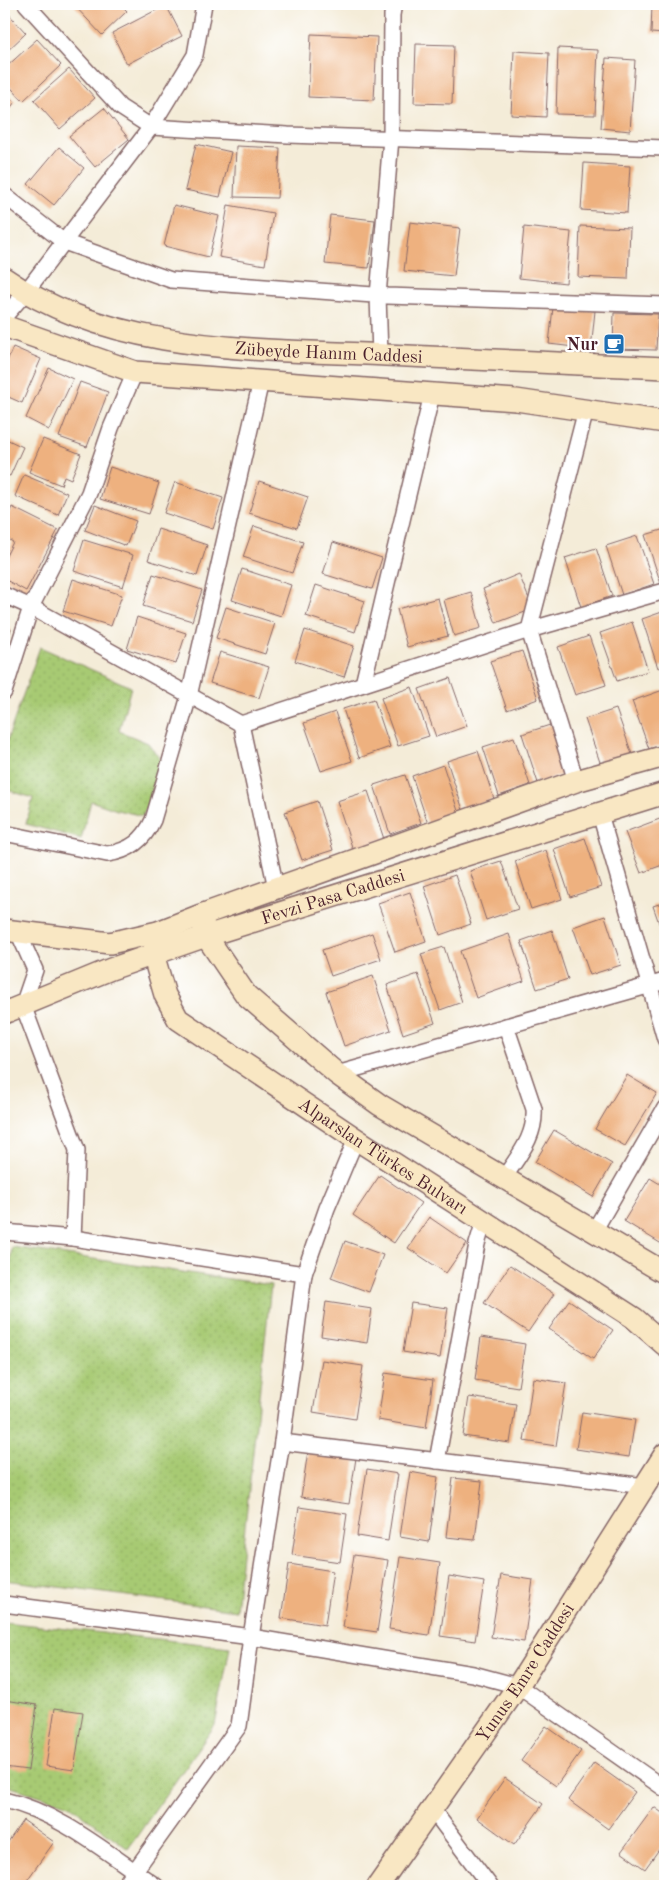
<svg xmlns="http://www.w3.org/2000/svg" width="669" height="1890" font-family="'Old Standard TT',serif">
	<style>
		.grass { fill: url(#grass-dots); stroke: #78744f }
		.building { fill: #eeb17f }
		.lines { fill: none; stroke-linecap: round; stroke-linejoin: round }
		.street-casing { stroke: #866768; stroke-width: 18 }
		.secondary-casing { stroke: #866768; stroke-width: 24 }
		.street { stroke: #fff; stroke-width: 15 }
		.secondary { stroke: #f9e7c3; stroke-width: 21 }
		.labels { text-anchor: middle; stroke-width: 4.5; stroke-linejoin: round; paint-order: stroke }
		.poi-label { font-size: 18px; font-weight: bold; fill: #4a1f2b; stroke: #fff; text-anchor: end }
		.street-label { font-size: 18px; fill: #4a1f2b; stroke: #fff }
	</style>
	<defs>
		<pattern id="grass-dots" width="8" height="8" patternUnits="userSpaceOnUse" patternTransform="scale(1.25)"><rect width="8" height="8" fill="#a7ca73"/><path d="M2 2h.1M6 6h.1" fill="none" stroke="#91ad64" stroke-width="1.8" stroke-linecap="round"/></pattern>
	</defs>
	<rect width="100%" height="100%" fill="#fff"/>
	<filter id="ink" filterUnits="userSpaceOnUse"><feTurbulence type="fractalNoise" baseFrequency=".02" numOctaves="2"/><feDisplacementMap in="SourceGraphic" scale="10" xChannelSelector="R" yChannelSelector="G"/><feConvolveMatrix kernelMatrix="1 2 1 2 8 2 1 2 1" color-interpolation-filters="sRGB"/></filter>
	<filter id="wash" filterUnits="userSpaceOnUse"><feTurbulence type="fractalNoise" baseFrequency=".0096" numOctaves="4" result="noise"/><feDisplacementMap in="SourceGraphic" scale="20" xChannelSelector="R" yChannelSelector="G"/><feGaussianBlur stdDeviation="1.12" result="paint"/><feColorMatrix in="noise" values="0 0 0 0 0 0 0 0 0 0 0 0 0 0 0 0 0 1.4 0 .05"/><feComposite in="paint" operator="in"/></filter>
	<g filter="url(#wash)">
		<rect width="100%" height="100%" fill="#f4ecd8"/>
		<g class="grass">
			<path d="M 40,647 L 131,687 L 119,731 L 148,743 L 161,760 C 155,779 151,798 143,816 L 117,810 L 91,801 L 81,839 L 26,824 L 33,798 L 4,789 L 4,749 Z"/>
			<polygon points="12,1247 271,1285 236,1610 4,1580 4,1312"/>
			<polygon points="4,1622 230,1647 215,1725 128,1849 70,1805 4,1785"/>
		</g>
		<g id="blocks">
			<g class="building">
				<polygon points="73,4 120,4 127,11 102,35"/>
				<polygon points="652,4 665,4 665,34 651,33"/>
				<polygon points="166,5 182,36 127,64 112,33"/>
				<polygon points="4,9 26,33 4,54"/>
				<polygon points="311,34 377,37 374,100 308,97"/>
				<polygon points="37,39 61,65 23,101 4,80 4,69"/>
				<polygon points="416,44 454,45 452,104 414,103"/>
				<polygon points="558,48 598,50 595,115 556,114"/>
				<polygon points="514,51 549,53 546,117 511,115"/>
				<polygon points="606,58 635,60 630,131 601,128"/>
				<polygon points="69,69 95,98 60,129 34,100"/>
				<polygon points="4,93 15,102 4,116"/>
				<polygon points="104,108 129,139 95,167 69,136"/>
				<polygon points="196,144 231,152 220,197 185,190"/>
				<polygon points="236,146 280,148 277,198 234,197"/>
				<polygon points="59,147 84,168 54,205 28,184"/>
				<polygon points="584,163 630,166 627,213 581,210"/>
				<polygon points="174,205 219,216 209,257 164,246"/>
				<polygon points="228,205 273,213 265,265 219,257"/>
				<polygon points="330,215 375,220 369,268 325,264"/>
				<polygon points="410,222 460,228 454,276 404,271"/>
				<polygon points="580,226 630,228 628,279 578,277"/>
				<polygon points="524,227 571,232 566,283 519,278"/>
				<polygon points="553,307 595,311 591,349 549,344"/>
				<polygon points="614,313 658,314 656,350 613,349"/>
				<polygon points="13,347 41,359 22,403 4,395 4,368"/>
				<polygon points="49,368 73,379 49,430 26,418"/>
				<polygon points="80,382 108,392 87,447 59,437"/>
				<polygon points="4,438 23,447 10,476 4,474"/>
				<polygon points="43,439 81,454 71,479 64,476 61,485 29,472"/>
				<polygon points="110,467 159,483 149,514 100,499"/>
				<polygon points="24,475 67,493 58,515 15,496"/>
				<polygon points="259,481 308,497 297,528 249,513"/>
				<polygon points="175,482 223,498 213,529 164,513"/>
				<polygon points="95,505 136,521 126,546 85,530"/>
				<polygon points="12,507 58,530 26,591 4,579 4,560 13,542 4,537 4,523"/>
				<polygon points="254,526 303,542 292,573 243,557"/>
				<polygon points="158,529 207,545 197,576 148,560"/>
				<polygon points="665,529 665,583 661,584 645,535"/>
				<polygon points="637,536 654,584 622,595 606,546"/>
				<polygon points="84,540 133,555 123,587 74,571"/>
				<polygon points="333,542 382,558 372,589 323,574"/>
				<polygon points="596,548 612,596 581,607 565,558"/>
				<polygon points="242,569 291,585 281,616 232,600"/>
				<polygon points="153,574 202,590 192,621 143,606"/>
				<polygon points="519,574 533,609 496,623 483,589"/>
				<polygon points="73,579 122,595 111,626 63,611"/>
				<polygon points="316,585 365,601 355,632 306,616"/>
				<polygon points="471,592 481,628 454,636 444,600"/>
				<polygon points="438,598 448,636 407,647 397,609"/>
				<polygon points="226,607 275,623 265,654 216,638"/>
				<polygon points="665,611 665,665 658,668 642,619"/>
				<polygon points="137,617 186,633 176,664 127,649"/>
				<polygon points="632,622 648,671 617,681 600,633"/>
				<polygon points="4,627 11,629 4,649"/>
				<polygon points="305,630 354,646 344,677 295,661"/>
				<polygon points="589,636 606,685 575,695 558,647"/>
				<polygon points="522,651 538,699 507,710 490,661"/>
				<polygon points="220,652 269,667 259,698 210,683"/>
				<polygon points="450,678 467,726 436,737 419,689"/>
				<polygon points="412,687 429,736 398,746 381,698"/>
				<polygon points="663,690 665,696 665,744 649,749 632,701"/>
				<polygon points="374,699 390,747 359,758 343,709"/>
				<polygon points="616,709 633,757 602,768 585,719"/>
				<polygon points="335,712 352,761 321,771 304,723"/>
				<polygon points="553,724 569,772 538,783 522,734"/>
				<polygon points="514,737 530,785 499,796 483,747"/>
				<polygon points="478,751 494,799 463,810 447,761"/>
				<polygon points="443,765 459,814 428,824 412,776"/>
				<polygon points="405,775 421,823 390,834 374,785"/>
				<polygon points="368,791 384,839 353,850 337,801"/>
				<polygon points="317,801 333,850 302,860 285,812"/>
				<polygon points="665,817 665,864 641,873 625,832"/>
				<polygon points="585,838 601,887 570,897 554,849"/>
				<polygon points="546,850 562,899 531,909 515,861"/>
				<polygon points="501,861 518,909 486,920 470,871"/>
				<polygon points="455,875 471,924 440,935 424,886"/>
				<polygon points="410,892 426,941 395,952 378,903"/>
				<polygon points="665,902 665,940 653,906"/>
				<polygon points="605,916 621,965 590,975 573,927"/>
				<polygon points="552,930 568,979 537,989 521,941"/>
				<polygon points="372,933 381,959 331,976 322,950"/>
				<polygon points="509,934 524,981 476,998 460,951"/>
				<polygon points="444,947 462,1002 440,1010 421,954"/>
				<polygon points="418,974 435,1023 403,1034 387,985"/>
				<polygon points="373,976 391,1030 344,1046 326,992"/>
				<polygon points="627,1075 657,1093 625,1146 595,1129"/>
				<polygon points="554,1130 612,1164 593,1197 535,1162"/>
				<polygon points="380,1175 421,1203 394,1243 353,1215"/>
				<polygon points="650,1178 665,1187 665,1246 624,1221"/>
				<polygon points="429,1217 467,1243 446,1273 408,1248"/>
				<polygon points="345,1241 383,1255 369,1292 331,1278"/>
				<polygon points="510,1265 554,1294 528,1332 484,1303"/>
				<polygon points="569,1300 613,1330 593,1359 549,1329"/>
				<polygon points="326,1302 372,1309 367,1343 321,1336"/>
				<polygon points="411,1303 448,1308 440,1358 403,1352"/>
				<polygon points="481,1337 525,1344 518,1387 475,1380"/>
				<polygon points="322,1360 363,1366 355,1419 313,1412"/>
				<polygon points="385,1373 433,1380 426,1428 378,1420"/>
				<polygon points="533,1378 566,1383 556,1446 524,1441"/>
				<polygon points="469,1397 516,1404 510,1443 463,1436"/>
				<polygon points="582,1412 635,1420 629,1457 576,1449"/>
				<polygon points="308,1451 356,1458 349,1504 301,1497"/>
				<polygon points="367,1469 398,1474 388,1541 357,1536"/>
				<polygon points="410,1472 438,1477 429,1542 400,1537"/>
				<polygon points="453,1478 482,1481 475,1540 446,1537"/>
				<polygon points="299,1507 347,1514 340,1562 292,1555"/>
				<polygon points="354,1555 388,1560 377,1632 343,1627"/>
				<polygon points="400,1557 440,1563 429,1635 389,1629"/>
				<polygon points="289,1564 333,1571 325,1625 281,1618"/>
				<polygon points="501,1575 533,1580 524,1642 491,1637"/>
				<polygon points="449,1576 484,1582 475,1641 440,1636"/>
				<polygon points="5,1700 37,1705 28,1770 4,1767"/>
				<polygon points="55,1708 83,1712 74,1770 46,1766"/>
				<polygon points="546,1726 581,1751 556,1786 521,1761"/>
				<polygon points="594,1763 635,1792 608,1829 568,1800"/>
				<polygon points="505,1778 543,1804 514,1845 477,1818"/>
				<polygon points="654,1807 665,1815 665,1841 645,1869 621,1852"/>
				<polygon points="23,1820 54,1842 23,1886 14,1886 4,1879 4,1848"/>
			</g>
		</g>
	</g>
	<g filter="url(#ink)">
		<use href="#blocks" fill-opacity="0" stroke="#866768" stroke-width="1"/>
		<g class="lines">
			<g class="street-casing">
				<g id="street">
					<polyline points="26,4 120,107 151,127 288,135 665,148"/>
					<polyline points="4,195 64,242 171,280 387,296 665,305"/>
					<polyline points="4,317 25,293 151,127 195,55 204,4"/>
					<polyline points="380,355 378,296 391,138 392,15 394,4"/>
					<polyline points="4,595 31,607 241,724 529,630 665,591"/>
					<polyline points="363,684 432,394"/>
					<polyline points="4,692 31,607 89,493 111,428 135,372"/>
					<polyline points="241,724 276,888"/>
					<polyline points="576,781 529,630 586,410"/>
					<polyline points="600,814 665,1039"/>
					<path d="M 4,833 L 107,854 C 130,851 144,840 153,820 L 189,696 L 261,381"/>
					<polyline points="18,932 35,970 23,1005 77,1150 73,1238"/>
					<polyline points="337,1074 665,981"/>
					<path d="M 504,1178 C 518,1156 536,1137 534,1109 L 506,1026"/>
					<polyline points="594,1231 665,1108"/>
					<polyline points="4,1232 73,1238 304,1274 327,1208 356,1139"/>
					<polyline points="282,1442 645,1486"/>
					<polyline points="437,1461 477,1244 484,1221"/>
					<polyline points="4,1604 251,1637 473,1674 518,1686 665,1789"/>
					<path d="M 4,1800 C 61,1813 108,1854 156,1886"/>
					<polyline points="432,1809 490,1886"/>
					<polyline points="124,1886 239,1726 251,1637 282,1442 304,1274"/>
				</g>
			</g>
			<g class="secondary-casing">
				<g id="secondary">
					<path id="s1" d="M 4,278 C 113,354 259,349 386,355 C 479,359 572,364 665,368"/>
					<polyline points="4,326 135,372 516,400 665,422"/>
					<polyline points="203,922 206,936 246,995 337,1074 380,1105 665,1273"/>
					<polyline points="4,930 110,943 158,932 201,915 576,781 665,756"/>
					<path id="s2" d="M 156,942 L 153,954 L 165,995 L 178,1019 L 356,1139 L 634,1318 L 665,1345"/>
					<path id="s3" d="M 4,1013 L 111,969 L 206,936 L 665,793"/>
					<path id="s4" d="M 378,1886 L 518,1686 L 665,1454"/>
				</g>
			</g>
			<use href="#street" class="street"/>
			<use href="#secondary" class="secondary"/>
		</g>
	</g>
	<defs>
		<g id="cafe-square" transform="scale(1.125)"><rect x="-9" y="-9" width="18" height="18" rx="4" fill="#1f6fb2" stroke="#fff"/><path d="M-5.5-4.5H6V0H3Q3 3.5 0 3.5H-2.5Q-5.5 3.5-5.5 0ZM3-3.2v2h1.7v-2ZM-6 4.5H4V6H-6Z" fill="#fff"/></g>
	</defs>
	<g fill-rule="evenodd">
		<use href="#cafe-square" x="614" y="344"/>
	</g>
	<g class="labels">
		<g class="poi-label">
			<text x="598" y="350">Nur</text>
		</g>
		<g class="street-label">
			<text dy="6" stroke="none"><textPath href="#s1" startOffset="338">Zübeyde Hanım Caddesi</textPath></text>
			<text dy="6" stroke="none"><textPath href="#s3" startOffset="349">Fevzi Pasa Caddesi</textPath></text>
			<text dy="6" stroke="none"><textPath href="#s2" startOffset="329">Alparslan Türkes Bulvarı</textPath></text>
			<text dy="6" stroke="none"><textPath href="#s4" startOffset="259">Yunus Emre Caddesi</textPath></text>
		</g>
	</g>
	<rect width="669" height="1890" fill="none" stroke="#fff" stroke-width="20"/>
</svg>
